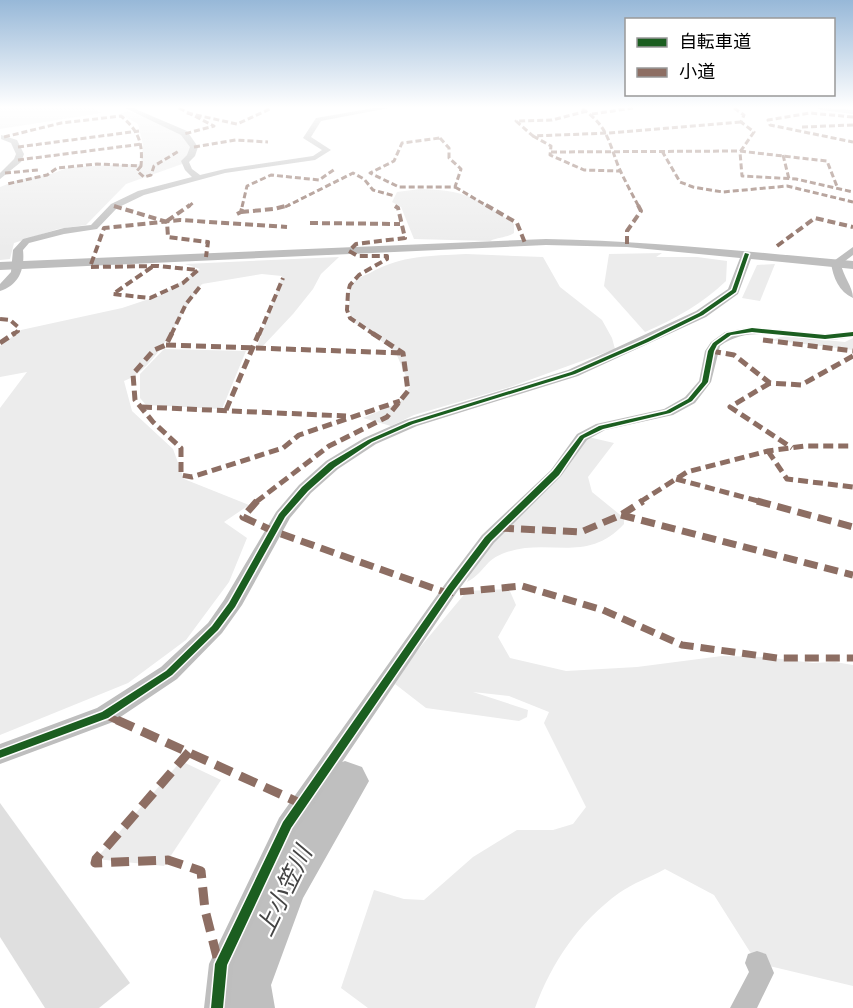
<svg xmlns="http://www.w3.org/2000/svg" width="853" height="1008" font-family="Ubuntu,'Noto Sans JP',sans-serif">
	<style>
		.green { fill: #ececec }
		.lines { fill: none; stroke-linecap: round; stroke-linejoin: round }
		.river { fill: #bfbfbf; fill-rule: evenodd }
		.building { fill: #dfdfdf }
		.minor { fill: #bebebe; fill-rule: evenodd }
		.tertiary { fill: #bebebe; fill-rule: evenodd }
		.quiet-far4 { stroke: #8d6e63; stroke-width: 3; stroke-dasharray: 6 3; stroke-linecap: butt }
		.quiet-far3 { stroke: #8d6e63; stroke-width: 4; stroke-dasharray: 8 4; stroke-linecap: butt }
		.quiet-far2 { stroke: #8d6e63; stroke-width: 5; stroke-dasharray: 10 5; stroke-linecap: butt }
		.quiet-far1 { stroke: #8d6e63; stroke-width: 7; stroke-dasharray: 14 7; stroke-linecap: butt }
		.quiet { stroke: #8d6e63; stroke-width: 9; stroke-dasharray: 18 9; stroke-linecap: butt }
		.cycleway-casing { stroke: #fff; stroke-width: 3 }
		.cycleway { fill: #1b5e20; fill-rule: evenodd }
		.labels { text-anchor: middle; stroke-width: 4.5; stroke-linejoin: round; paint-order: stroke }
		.near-water-label { font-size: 24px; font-style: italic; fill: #444; stroke: #fff }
	</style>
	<rect width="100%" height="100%" fill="#fff"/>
	<g class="green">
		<polygon points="0,108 93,108 101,113 0,129"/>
		<polygon points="128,111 183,132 194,147 182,164 126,184 86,225 58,229 14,243 10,259 0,260 0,187 18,180 51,174 70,167 141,164 143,145 138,124 120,114"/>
		<path d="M 420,189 C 464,190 479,198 514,224 L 514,233 C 506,238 499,237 490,241 L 414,239 L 401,207 L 392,202 L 397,192 Z"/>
		<path d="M 662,253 L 656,257 L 697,257 L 727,261 L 726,281 C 703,303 675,319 645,332 L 604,286 L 609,254 Z"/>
		<path d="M 466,254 L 543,257 L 560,287 L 602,320 L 612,338 L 615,349 L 510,387 L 414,415 L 391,426 L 363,418 L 400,402 L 410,386 L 396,353 L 366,328 L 352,322 C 350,315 347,293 351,286 C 355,279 363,276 370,273 C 402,255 430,256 466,254 Z"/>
		<path d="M 339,257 L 321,274 L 313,289 L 293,314 L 261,348 L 257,347 L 282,276 L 262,274 L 202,284 C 180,312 158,369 124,381 L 132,411 L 173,449 L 184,479 L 249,505 L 224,522 L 247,538 L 229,582 L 186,640 L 128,683 L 0,735 L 0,408 L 27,372 L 0,377 L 0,346 L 21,330 L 122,308 L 161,295 L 200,269 L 185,264 Z"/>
		<polygon points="775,264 760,301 742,298 757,265"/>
		<polygon points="784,336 845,342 853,338 853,350 771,340"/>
		<polygon points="164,349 246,351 222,409 146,405 140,398 140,374"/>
		<path d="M 584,436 L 614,443 L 588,477 L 592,492 L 624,518 L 624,524 C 587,564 550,538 507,552 C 483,560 487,571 467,582 L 473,564 Z"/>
		<path d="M 509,589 L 516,605 L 498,637 L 510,658 L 566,671 L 637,667 L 722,656 L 765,657 L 813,663 L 835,662 L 853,665 L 853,986 L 757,963 L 714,895 L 665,869 C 651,877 633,883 619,893 C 579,922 552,962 535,1008 L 368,1008 L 341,988 L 374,890 L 404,899 L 424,900 L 473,857 L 517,830 L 553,830 L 573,824 L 586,807 L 544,723 L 549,712 L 509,696 L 473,692 L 528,710 L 527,717 L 519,721 L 426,708 L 395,684 L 412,657 L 467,591 Z"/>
		<polygon points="181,761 221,780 164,866 96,859"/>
	</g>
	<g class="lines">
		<polygon class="river" points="345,761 362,767 369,781 303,898 271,985 275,1008 217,1008 213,985 262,868 328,767"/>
	</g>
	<polygon class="building" points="0,803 130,983 99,1008 45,1008 0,937"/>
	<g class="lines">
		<g class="minor">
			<path d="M 125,108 L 133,108 L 187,131 L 198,147 L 195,156 L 189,162 L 192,169 L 200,175 L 225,169 L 313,156 L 322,150 L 303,138 L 316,118 L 374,108 L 389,108 L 321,121 L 311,137 L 331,150 L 315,160 L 225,173 L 144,195 L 117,208 L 97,229 L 64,234 L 29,243 L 23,250 C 25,269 19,285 0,291 L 0,284 L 11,272 L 13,250 L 23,239 L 64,228 L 91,225 L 111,204 L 138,191 L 192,177 L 185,170 L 181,161 L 187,155 L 190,147 L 181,135 Z"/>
			<polygon points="818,108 853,110 853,114 821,110"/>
			<polygon points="1,135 17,140 24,154 21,162 0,179 0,173 14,159 16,154 11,143 1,139"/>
			<path d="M 853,247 L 853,255 L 841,264 C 843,276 853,287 853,298 C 839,292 833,277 831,263 Z"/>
			<path d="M 752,327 L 825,334 L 853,331 L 853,337 C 844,338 834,340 825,340 C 789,340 751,323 720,346 L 711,382 L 695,403 L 673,415 L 605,430 L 587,440 L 561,476 L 494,543 L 457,592 L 295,832 L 233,965 L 230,1008 L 204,1008 L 209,964 L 279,818 L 445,584 L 482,535 L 551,470 L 577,434 L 596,424 L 664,409 L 685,397 L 699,381 L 705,351 L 711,342 L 725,332 Z"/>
			<polygon points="757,951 766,954 774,973 757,1008 730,1008 749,972 745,963 748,954"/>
		</g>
		<path class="tertiary" d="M 546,239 C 649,241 751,252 853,261 L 853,269 L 751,259 L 738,294 L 706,317 L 578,376 L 417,426 L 376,444 L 338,469 L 311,493 L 290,518 L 242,605 L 222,633 L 177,679 L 113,722 L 0,764 L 0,744 L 97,708 L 161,667 L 208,623 L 224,600 L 276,512 L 299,485 L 326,461 L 364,438 L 405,420 L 568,370 L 696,311 L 728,289 L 740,258 L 627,247 L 546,245 L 0,270 L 0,262 Z"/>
		<g class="quiet-far4">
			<polyline points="179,108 214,126 184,134"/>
			<polyline points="734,108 744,115 741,122 754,132 740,152 742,176 796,179 853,192"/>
			<path d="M 582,109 C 607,124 609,143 619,168 C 625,181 632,194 639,207"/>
			<polyline points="587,111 552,120 516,121 533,136 608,133 741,122"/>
			<polyline points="187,113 237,124 272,108"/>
			<polyline points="592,114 633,108"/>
			<polyline points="853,117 810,113 768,120 770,125 853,142"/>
			<polyline points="802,127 853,125"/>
			<polyline points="533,136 551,146 550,155 584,170 620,171"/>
			<path d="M 4,137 L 61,123 L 121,116 C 139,131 143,143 141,166 L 97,164 L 57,168 L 47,175 L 7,184"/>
			<polygon points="440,138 449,148 449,158 461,169 455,187 399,187 370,173 394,161 402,143"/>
			<polyline points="18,147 139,131"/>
			<polyline points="194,147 236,140 268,142"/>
			<polyline points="662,151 680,182 693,187 723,192 787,186 853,202"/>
			<polyline points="551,152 739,151 827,161 838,189"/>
			<polyline points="783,155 789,179"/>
			<polyline points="18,160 142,144"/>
			<polyline points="141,166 137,171 144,177 151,175 154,166 179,151"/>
			<polyline points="5,173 38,170"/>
			<polyline points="455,187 489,207"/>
			<polyline points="188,207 194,202"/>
			<polyline points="242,207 247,186 271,175 319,180 335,169"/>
			<polyline points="285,207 353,173 364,179 373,190 395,196"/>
		</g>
		<g class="quiet-far3">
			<polyline points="486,205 517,223 525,243"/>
			<polyline points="114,206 167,222 168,237 208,242 206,257"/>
			<polyline points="241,212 274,209 289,205"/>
			<polyline points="237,214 241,212 243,205"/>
			<polyline points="167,221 190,205"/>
			<polyline points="310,223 400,224"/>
			<polyline points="627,244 627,231 641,211 638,205"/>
			<polyline points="777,246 815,218 853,227"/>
			<polyline points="152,267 113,294 150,298 183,283 198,270 158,266 90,267 104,228 180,220 287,227"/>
			<polyline points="0,319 10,320 18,327 18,331 12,335"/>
			<polyline points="171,335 186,304 202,284"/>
			<polyline points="259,335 283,278"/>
			<polyline points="375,335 350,318 347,310 348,292 350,285 359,275 387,259 387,256 358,256 349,251 356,244 405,238 398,208 395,206"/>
		</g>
		<g class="quiet-far2">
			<polyline points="172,333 166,345 154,350 133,374 135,400 153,422 181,448 181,475 192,477 283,448 299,435 400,401"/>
			<polyline points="763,340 853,351"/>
			<polyline points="0,343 15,333"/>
			<polyline points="166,345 403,353"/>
			<polyline points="711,351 734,355 770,383 801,385 853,356"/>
			<polyline points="770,383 730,407 792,448"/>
			<polyline points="142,407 346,416"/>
			<polyline points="226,410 259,333"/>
			<polyline points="768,451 787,479 853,487"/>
			<polyline points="676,479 762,502"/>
			<polyline points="256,502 329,446 387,417 408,391 403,353 372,333"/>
			<polyline points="640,502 687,472 768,451 805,446 853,446"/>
		</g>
		<g class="quiet-far1">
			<polyline points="257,501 243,517 273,531 447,593 522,586 603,610 682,645 777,658 853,658"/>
			<polyline points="757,501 853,527"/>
			<polyline points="621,515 853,575"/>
			<polyline points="500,528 581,532 621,515 643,501"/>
			<polyline points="105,715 120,722"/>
		</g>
		<g class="quiet">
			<polyline points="117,720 302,804"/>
			<polyline points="189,752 96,859 95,863 168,860 201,871 205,910 219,965"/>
		</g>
		<g class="cycleway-casing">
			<g id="cycleway">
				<polygon points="745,253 749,254 736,292 703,315 648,342 575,374 413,424 372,442 335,467 308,491 285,517 235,607 218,630 172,675 108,718 0,758 0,750 102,712 166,671 212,626 229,603 279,514 302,487 329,463 368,440 409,422 571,372 644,340 699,313 732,290"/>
				<polygon points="752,328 825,335 853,332 853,336 825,339 752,332 731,335 717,345 714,351 708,382 692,401 670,413 603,429 584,438 559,475 491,541 454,590 291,828 227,965 223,1008 211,1008 215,964 283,822 448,586 485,537 553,471 580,436 599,426 666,411 688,399 702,382 708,351 713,343 727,333"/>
			</g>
		</g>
		<use href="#cycleway" class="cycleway"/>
	</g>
	<linearGradient id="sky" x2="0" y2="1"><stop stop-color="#97b8d8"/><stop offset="0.43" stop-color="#fff"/><stop offset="1" stop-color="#fff" stop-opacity="0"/></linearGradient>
	<rect width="853" height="249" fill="url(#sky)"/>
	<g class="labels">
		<g class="near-water-label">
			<text transform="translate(284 891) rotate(-64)" y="8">上小笠川</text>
		</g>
	</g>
	<rect x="625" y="18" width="210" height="78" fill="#ffffff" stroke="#999999" stroke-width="1.5"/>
	<rect x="637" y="38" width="30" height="9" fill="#1b5e20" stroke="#999999" stroke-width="1.5"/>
	<text x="679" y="48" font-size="18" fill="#000000">自転車道</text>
	<rect x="637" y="68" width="30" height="9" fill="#8d6e63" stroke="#999999" stroke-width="1.5"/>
	<text x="679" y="78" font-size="18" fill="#000000">小道</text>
</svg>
